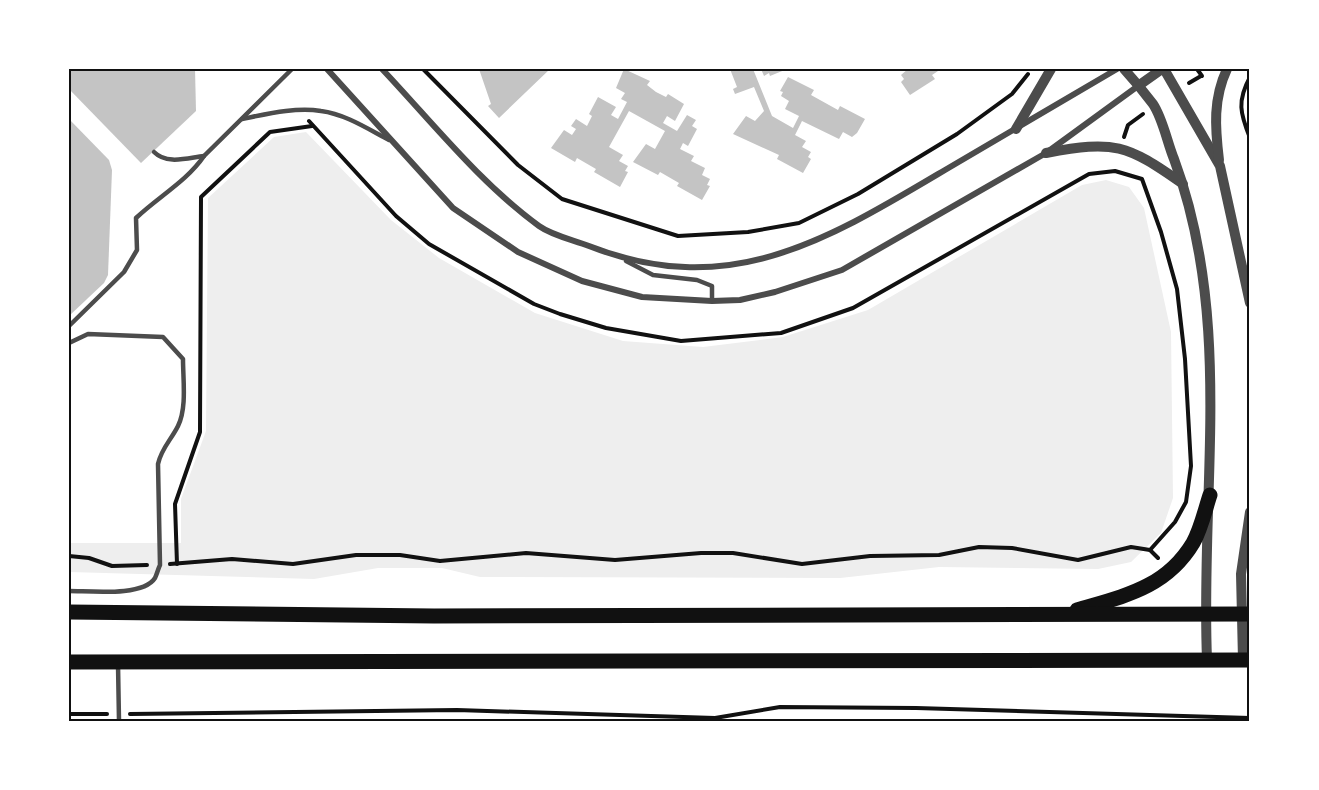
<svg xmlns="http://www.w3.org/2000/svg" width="1319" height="790" font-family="Figtree,sans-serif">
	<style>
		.green { fill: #eee }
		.building { fill: #c4c4c4 }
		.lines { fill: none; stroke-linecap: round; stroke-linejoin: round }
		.path { stroke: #111; stroke-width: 4 }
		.service { stroke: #4c4c4c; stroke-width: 4.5 }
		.minor { stroke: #4c4c4c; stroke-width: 6 }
		.tertiary { stroke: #4c4c4c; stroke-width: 10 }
		.primary { stroke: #111; stroke-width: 15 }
		.neatline { fill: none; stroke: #111; stroke-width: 2 }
	</style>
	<rect width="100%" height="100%" fill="#fff"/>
	<polygon class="green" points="306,132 391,220 439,258 535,313 623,341 703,347 783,337 868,310 1082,185 1106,180 1129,187 1144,208 1171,332 1173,498 1161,533 1131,562 1098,569 939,567 840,578 480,577 442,568 378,568 314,579 69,572 69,543 181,543 181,499 206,431 208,198 274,137"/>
	<g class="building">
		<polygon points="69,69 195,69 196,111 141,163 69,89"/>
		<polygon points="479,69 550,69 499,118 488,106 491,104"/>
		<polygon points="624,69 650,81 647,85 656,92 666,97 668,94 684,104 675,121 667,116 663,123 677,131 687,115 696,120 692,126 697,129 688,146 683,143 680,149 694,156 691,161 705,168 702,175 710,179 707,185 710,186 702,200 677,186 679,183 660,172 658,175 633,162 646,144 655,149 665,131 629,111 609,147 623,155 619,161 628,166 625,171 628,172 620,187 594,172 596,169 577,158 575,162 551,148 564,130 572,135 576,129 571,126 576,119 587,126 592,116 589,114 598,97 616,107 611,115 618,119 627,102 621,99 625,93 616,88"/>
		<polygon points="730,69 753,69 772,116 793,128 799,116 785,109 789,101 781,96 783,92 780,91 788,77 814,90 811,95 838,110 840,106 865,119 857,133 852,137 843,132 839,139 802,121 795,135 806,141 802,147 811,152 808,157 811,159 803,173 777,159 779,155 733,134 746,116 755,121 764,111 754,87 735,94 733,89 737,87"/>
		<polygon points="761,69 787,69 770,76 769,73 764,76"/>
		<polygon points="908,69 941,69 932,75 935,79 910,95 901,82 904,79 901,75"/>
		<polygon points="69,119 109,160 112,170 108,275 104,283 69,316"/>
	</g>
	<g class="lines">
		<g class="path">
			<polyline points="423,69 518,165 562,199 678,236 748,232 799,223 858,194 957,134 1012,94 1028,74"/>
			<polyline points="1197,69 1202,76"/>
			<path d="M 1250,77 C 1237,101 1240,113 1250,138"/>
			<polyline points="1189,83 1201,76"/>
			<polyline points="309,121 396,216 429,244 534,304 560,314 606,328 681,341 781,333 853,308 1089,174 1115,171 1142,179 1161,232 1177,289 1185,359 1191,466 1186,502 1175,522 1150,550"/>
			<polyline points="1124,137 1128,125 1143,114"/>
			<polyline points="69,556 89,558 112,566 147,565"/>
			<polyline points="170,564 232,559 293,564 356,555 400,555 440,561 526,553 615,560 701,553 733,553 802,564 870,556 939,555 979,547 1012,548 1078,560 1131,547 1150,550 1158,558"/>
			<polyline points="177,564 175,504 200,432 201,197 270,132 312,126"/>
			<polyline points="69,714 107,714"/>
			<polyline points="130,714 457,710 715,718 780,707 916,708 1250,718"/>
		</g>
		<g class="service">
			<path d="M 242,119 C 267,114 295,107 321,111 C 345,114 368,129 389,140"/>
			<path d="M 154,152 C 167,165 187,158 204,156"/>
			<polyline points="626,261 653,275 697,280 712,286 712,301"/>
			<path d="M 69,326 L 124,272 L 137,250 L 136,218 C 158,197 187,181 204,156 L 292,69"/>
			<path d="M 69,343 L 88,334 L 163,337 L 183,359 C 183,380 187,408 178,426 C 171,440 161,449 158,464 L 160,565 C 158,569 157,574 155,578 C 143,597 90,591 69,591"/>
			<polyline points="118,664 119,721"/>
		</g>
		<g class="minor">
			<polyline points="327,69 453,208 518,252 582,281 642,297 712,301 740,300 775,292 842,270 1046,153 1138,86"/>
			<path d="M 382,69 C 432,122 480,183 539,226 C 553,236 574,240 589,246 C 729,301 827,240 945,170 C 1002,137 1059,103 1117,69"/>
		</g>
		<g class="tertiary">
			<path d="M 1124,69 C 1134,80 1144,92 1153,104 C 1163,119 1167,142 1174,159 C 1234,321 1200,491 1207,659"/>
			<polyline points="1164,69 1220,166 1250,303"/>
			<polyline points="1138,86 1162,69"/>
			<polyline points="1016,129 1051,69"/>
			<path d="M 1046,153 C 1115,140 1126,144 1183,184"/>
			<path d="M 1219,160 C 1215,127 1213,99 1227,69"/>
			<polyline points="1243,660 1241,574 1250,512"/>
		</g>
		<g class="primary">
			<path d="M 1077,610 C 1124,596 1166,588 1193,543 C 1201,529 1205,510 1210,495"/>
			<polyline points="69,612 434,616 1250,614"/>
			<polyline points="69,662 1250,660"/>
		</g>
	</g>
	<rect width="1319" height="790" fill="none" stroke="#ffffff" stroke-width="141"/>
	<rect x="70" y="70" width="1178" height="650" class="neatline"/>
</svg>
